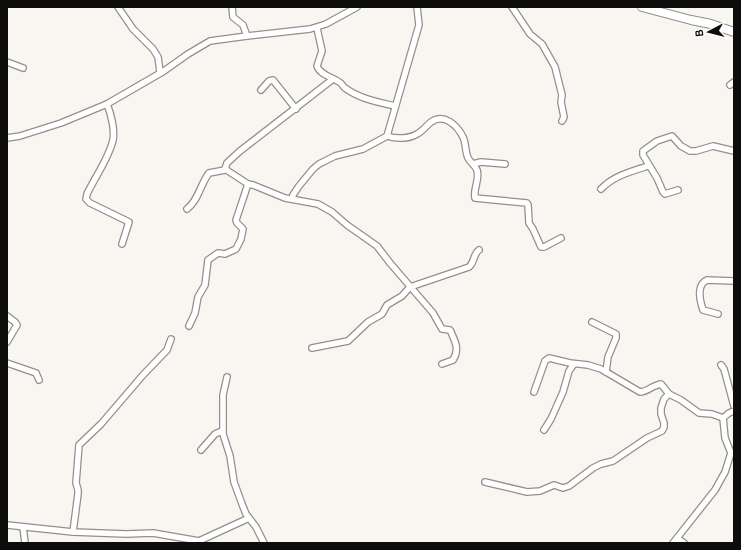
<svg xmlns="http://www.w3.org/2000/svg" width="741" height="550" font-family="Quicksand,sans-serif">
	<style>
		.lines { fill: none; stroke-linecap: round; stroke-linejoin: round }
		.minor-casing { stroke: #92908c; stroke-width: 8 }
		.highway-casing { stroke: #92908c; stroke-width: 10 }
		.minor { stroke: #fff; stroke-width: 5.5 }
		.highway { stroke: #fff; stroke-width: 8 }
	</style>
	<rect width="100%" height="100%" fill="#f9f6f2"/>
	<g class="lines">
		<g class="minor-casing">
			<g id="minor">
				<polyline points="118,7 133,29 153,49 158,57 160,72"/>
				<polyline points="232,7 233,17 243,25 247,36"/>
				<polyline points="512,7 530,34 542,44 555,67 562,95 561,102 564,117 562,121"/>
				<path d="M 317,28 L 322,51 L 317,66 C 320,75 332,77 339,82 C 342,83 343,87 345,88 C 360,99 378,102 395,106"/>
				<polyline points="7,62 23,68"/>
				<path d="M 333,79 L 240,151 L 227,163 L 225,169 L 248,184 L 253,185 L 285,198 L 318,204 L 332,212 L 347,225 L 377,246 L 390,263 L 433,313 L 442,329 L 450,330 C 455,341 460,349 453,360 L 442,364"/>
				<polyline points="730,85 734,82"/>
				<polyline points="261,90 269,81 273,80 296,109"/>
				<path d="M 107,104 C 111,114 115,130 113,140 C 109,158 95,177 87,194 L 86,199 L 90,203 L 129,222 L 122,244"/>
				<path d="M 387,136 C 396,139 409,139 417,134 C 423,131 426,126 431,122 C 444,113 457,125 463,137 C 466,143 465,151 468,158 C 470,162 475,165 477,170 C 480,180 473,188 475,198 L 527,203 L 528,205 L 529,223 L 533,229 L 541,247 L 544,247 L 561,238"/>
				<polyline points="7,138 20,136 61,123 107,104 164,71 188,54 210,41 247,36 310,29 326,24 357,7"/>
				<polyline points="473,164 481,162 505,164"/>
				<path d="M 601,189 C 613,176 632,171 648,166"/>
				<polyline points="678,190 665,194 663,192 657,178 643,155 643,151 657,141 672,136 681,146 690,151 696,151 713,146 734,151"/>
				<polyline points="292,199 293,195 299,186 313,169 319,164 335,156 363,149 387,136 419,25 417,7"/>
				<path d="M 187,209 C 198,201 200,185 209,173 L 225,170"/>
				<path d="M 718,314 L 703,310 C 700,301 696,285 707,280 L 734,281"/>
				<polyline points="7,316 15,322 17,325 7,342"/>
				<polyline points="592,322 616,334 616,338 608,357 606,372"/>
				<polyline points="189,326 195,313 198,297 205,285 208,260 218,253 225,254 236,249 241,239 243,229 237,223 236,220 248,184"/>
				<path d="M 312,348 L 348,341 L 368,322 L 382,314 L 387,305 L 402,296 L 410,287 L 469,267 C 475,262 473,254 479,250"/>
				<polyline points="7,363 36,373 39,380"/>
				<polyline points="721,365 724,369 734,406"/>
				<polyline points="227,377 223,395 223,434 230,456 234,482 242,504 246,514 256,527 264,543"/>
				<path d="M 534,392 L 545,361 L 549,358 L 570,363 L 588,365 L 601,369 L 640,392 C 647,392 653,385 661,384 L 669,394"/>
				<polyline points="544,430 551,419 563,392 569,371 574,364"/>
				<polyline points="201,450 215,434 222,431"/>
				<polyline points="485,482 527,492 540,491 554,485 563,488 569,486 593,468 601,464 613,461 647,438 662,431 664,427 664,423 661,414 661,408 664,399 669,394 681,400 699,413 712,414 723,418"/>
				<polyline points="7,525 73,532 126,534 153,533 199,541 249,518"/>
				<polyline points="23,527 25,543"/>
				<polyline points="73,532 78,494 78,490 76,483 79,445 101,424 143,375 167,350 171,339"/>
				<polyline points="677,538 684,543"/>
				<polyline points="673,543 715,490 725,472 731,453 725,438 723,418 729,413 734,411"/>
			</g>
		</g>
		<g class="highway-casing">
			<polyline id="highway" points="642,7 691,20 711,24 734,32"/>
		</g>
		<use href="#minor" class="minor"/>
		<use href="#highway" class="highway"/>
	</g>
	<rect width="741" height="550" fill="none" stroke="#0d0d0b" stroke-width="16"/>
	<g transform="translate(709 32) rotate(263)" stroke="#ffffff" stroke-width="3" paint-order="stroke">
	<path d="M0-3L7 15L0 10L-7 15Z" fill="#0d0d0b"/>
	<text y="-6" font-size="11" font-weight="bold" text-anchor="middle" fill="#0d0d0b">B</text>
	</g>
</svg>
